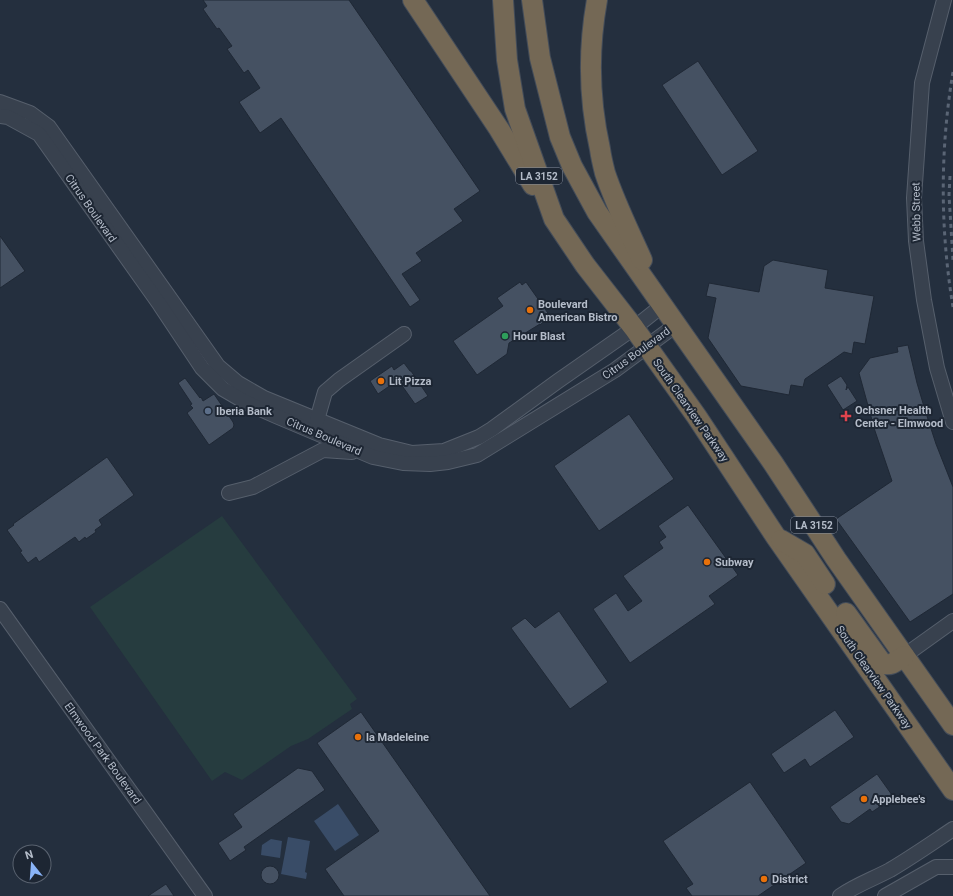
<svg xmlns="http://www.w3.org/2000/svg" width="953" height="896" font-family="Roboto,sans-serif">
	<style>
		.green { fill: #263c3f }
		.water { fill: #394c67 }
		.building { fill: #455162; stroke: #1f2835 }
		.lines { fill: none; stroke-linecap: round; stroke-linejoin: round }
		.minor-casing { stroke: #565f6c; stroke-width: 16 }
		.highway-casing { stroke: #434c59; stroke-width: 22 }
		.minor { stroke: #38414e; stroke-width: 14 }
		.highway { stroke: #746855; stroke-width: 20 }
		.rail { stroke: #5a6575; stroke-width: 3; stroke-dasharray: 4 4; stroke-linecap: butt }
		.food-dot { fill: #e8710a; stroke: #1d2633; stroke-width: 1.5 }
		.leisure-dot { fill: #2e9e5b; stroke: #1d2633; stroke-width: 1.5 }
		.service-dot { fill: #5c6f8a; stroke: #1d2633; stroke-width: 1.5 }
		.health-dot { fill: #e0444e; stroke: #1d2633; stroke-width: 1.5 }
		.labels { text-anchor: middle; stroke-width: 4; stroke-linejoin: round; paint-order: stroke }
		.shield { fill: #1d2633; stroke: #878f9c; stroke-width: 1 }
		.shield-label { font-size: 10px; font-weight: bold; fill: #b4bcc9 }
		.street-label { font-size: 11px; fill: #b4bcc9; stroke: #1d2633 }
		.poi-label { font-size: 11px; font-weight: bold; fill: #b4bcc9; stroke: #1d2633; text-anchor: start }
	</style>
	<rect width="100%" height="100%" fill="#242f3e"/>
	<polygon class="green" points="222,516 357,699 350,704 352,709 308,739 291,746 242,780 225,772 212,781 90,607"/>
	<g class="water">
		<polygon points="338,804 359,835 335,851 314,821"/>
		<polygon points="288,837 310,841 305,872 307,873 306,879 281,874"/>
		<polygon points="271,839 282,841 280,858 261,855 262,845"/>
	</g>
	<g class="building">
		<polygon points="203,0 349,0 480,191 454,209 463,221 416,253 422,261 402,274 420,300 410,307 281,118 260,133 239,102 260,88 248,70 244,73 227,49 232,46 219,28 217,29 203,9 207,6"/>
		<polygon points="698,61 758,151 722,175 662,85"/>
		<polygon points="0,236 25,271 0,288"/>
		<polygon points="773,260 828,270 825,288 874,296 865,344 854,342 852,354 844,352 805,379 803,387 791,385 789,395 741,386 708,338 716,298 706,296 709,283 759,292 764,266"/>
		<polygon points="520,282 522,285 526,282 550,316 540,325 540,324 509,343 507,354 477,375 453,341 503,306 497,298"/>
		<polygon points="908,345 917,383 925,410 936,444 953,487 953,594 910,622 836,519 892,481 875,431 859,373 870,358 898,352 897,347"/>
		<polygon points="404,363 410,371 411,371 428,396 415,404 398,380 378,394 370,381 392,366 394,370"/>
		<polygon points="841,376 847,385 846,390 848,387 857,401 843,410 827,385"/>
		<polygon points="185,378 200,398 201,397 203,401 214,394 233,422 234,425 233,428 209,445 187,413 193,408 190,405 192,404 178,383"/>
		<polygon points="629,414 674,479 599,531 554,466"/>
		<polygon points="107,457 134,495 99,520 102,525 95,530 96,532 86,539 85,537 79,542 75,537 39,562 36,557 28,563 20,552 22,551 7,530 14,525 13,524"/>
		<polygon points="688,505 738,575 709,596 715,604 630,663 593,609 616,593 628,611 642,601 623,576 663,548 659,542 666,537 658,526"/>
		<polygon points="559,611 608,682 570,709 511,628 525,618 535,628"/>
		<polygon points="835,710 854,737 810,767 805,759 784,773 771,754"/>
		<polygon points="361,712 490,896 344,896 325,869 379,831 317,743"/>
		<polygon points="298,768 312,771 325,790 244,847 246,850 230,861 218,843 242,827 233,814"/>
		<polygon points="877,774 892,795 888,797 890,800 872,812 870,809 849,824 841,822 830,807"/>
		<polygon points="750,782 806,863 758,896 692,896 686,888 693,884 663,841"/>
		<circle cx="270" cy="875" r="9"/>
		<polygon points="166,884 174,896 148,896"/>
	</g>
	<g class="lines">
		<g class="minor-casing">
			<g id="minor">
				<polyline points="944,0 922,83 914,198 916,241 924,300 937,368 953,422"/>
				<polyline points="0,102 30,113 49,127 218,366 238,383 264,398 379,445 412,453 444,451 479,437 492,429 558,381 634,328 663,305"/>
				<polyline points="0,116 8,117 39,134 160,305 202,368 223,389 247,403 276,416 373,457 403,463 430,464 448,462 477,455 615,370 676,325"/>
				<polyline points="317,420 325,392 339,380 404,334"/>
				<polyline points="229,493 253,487 323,450 352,452"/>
				<polyline points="0,609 205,896"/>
				<polyline points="904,656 953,621"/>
				<path d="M 840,896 C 856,885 873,879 890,870 C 912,857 932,843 953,829"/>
				<polyline points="885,896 936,867 953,867"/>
			</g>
		</g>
		<g class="highway-casing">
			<g id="highway">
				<polyline points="413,0 499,129 533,185"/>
				<polyline points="503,0 507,60 515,109 554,219 585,265 634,328 697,417 776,537 953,790"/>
				<polyline points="532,0 540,58 560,137 572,166 597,212 773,463 836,559 953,725"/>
				<path d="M 597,0 C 588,50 589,100 600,149 C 601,157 603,165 605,173 C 615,203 629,231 642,260"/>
				<polyline points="781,540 805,554 825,584"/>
				<path d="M 846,613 L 882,663 C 891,667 896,661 904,656"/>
			</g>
		</g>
		<use href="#minor" class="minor"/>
		<use href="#highway" class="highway"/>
		<g class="rail">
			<path d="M 953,72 C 940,149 940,229 953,307"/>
			<polyline points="950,176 949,195 953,260"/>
		</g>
	</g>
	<g class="food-dot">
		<circle cx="530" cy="310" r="4"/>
		<circle cx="381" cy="381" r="4"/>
		<circle cx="707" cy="562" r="4"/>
		<circle cx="358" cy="737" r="4"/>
		<circle cx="864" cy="799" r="4"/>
		<circle cx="764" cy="879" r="4"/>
	</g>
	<circle class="leisure-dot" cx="505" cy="336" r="4"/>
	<circle class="service-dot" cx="208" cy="411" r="4"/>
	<path class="health-dot" d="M844 410h4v4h4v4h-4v4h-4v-4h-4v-4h4z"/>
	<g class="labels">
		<g class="shield">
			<rect x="516" y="168" width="46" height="16" rx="3"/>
			<rect x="791" y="517" width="46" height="16" rx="3"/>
		</g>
		<g class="shield-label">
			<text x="539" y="180">LA 3152</text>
			<text x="814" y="529">LA 3152</text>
		</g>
		<g class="street-label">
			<text transform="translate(91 208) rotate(55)" y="4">Citrus Boulevard</text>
			<text transform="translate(916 212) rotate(-91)" y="4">Webb Street</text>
			<text transform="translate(636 353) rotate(-36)" y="4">Citrus Boulevard</text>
			<text transform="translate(691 410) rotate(55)" y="4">South Clearview Parkway</text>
			<text transform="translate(324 436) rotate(23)" y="4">Citrus Boulevard</text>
			<text transform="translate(874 677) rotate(55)" y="4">South Clearview Parkway</text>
			<text transform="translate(103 753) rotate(54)" y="4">Elmwood Park Boulevard</text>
		</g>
		<g class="poi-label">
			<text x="538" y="308">Boulevard<tspan x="538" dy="13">American Bistro</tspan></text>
			<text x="513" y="340">Hour Blast</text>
			<text x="389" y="385">Lit Pizza</text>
			<text x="855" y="414">Ochsner Health<tspan x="855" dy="13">Center - Elmwood</tspan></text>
			<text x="216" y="415">Iberia Bank</text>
			<text x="715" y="566">Subway</text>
			<text x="366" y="741">la Madeleine</text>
			<text x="872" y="803">Applebee's</text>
			<text x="772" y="883">District</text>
		</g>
	</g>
	<g transform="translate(32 864) rotate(343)"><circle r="19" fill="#1d2633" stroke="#59626f"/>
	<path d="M0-3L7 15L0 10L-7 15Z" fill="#8ab4f8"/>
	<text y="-6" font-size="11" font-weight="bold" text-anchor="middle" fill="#b4bcc9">N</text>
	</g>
</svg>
